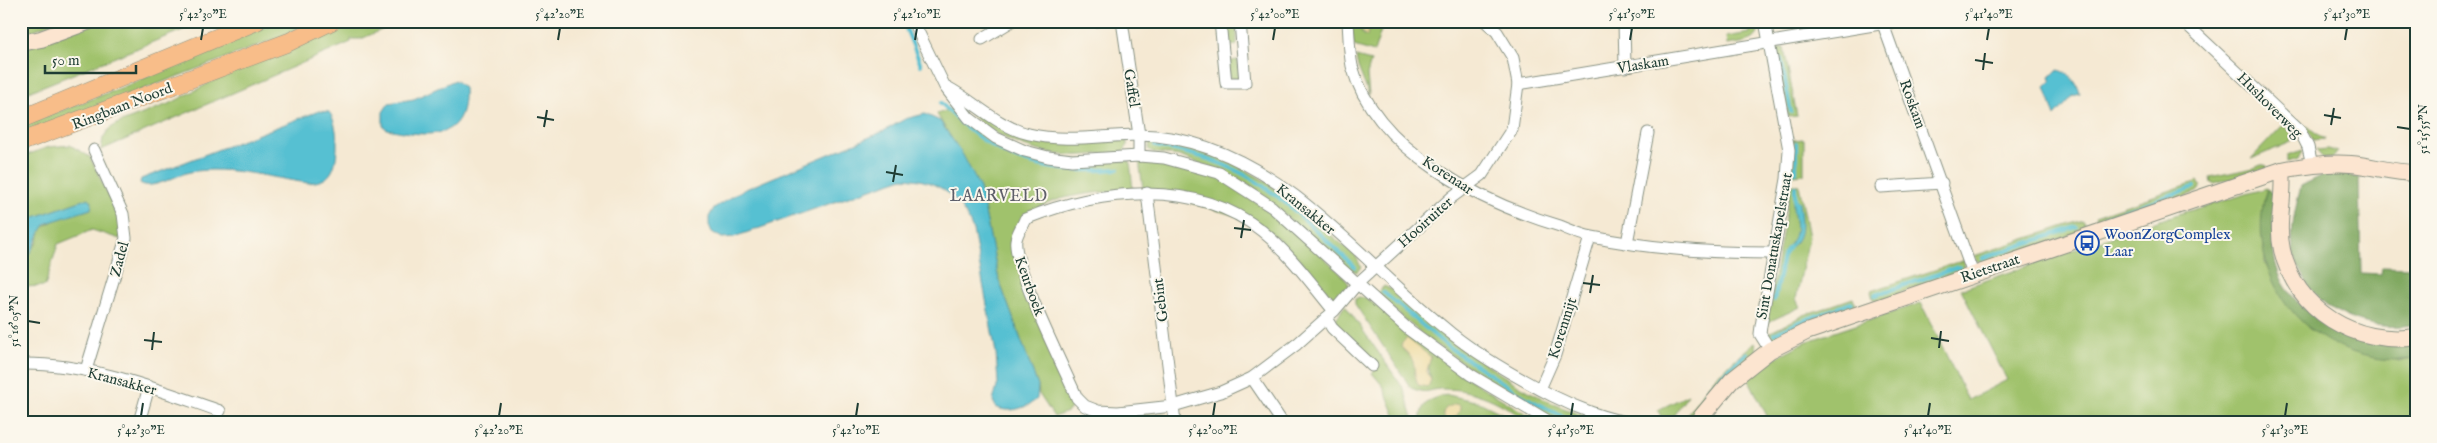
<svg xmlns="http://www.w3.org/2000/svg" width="2437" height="443" font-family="'IM FELL English',serif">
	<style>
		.green { fill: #a0c26c; stroke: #608050; fill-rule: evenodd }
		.forest { fill: #80a860; stroke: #50724a }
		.sand { fill: #eeda9e; stroke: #868c69 }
		.water { fill: #56c0d2; stroke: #3a7e83 }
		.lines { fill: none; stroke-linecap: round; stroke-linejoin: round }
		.stream { stroke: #56c0d2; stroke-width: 4 }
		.street-casing { stroke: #8a9384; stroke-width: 13 }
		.secondary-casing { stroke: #8a9384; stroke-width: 18 }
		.primary-casing { stroke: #8a9384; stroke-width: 19 }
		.street { stroke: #fff; stroke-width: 11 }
		.secondary { stroke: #fce5d0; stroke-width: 16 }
		.primary { stroke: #f8bd89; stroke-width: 18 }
		.ticks { fill: none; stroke: #1f3d34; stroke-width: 2 }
		.labels { text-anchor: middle; stroke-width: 4; stroke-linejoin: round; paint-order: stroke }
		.street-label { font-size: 15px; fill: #1f3d34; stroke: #fbf7ec }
		.transit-label { font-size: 15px; fill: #164399; stroke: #fbf7ec; text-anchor: start }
		.neighbourhood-label { font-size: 16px; letter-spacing: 1px; fill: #5e5f6a; stroke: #fbf7ec }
		.neatline { fill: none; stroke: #1f3d34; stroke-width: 2 }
		.ticks-label { font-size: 12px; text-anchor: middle; fill: #1f3d34 }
	</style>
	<rect width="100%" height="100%" fill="#fbf7ec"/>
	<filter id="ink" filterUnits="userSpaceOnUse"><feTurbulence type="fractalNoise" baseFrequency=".02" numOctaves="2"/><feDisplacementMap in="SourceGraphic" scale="10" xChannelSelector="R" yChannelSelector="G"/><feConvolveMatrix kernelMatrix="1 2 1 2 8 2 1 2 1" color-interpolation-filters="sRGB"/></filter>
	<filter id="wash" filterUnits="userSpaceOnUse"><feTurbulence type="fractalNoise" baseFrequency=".0096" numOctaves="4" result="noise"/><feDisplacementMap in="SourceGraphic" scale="20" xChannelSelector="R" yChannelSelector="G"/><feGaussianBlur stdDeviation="1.12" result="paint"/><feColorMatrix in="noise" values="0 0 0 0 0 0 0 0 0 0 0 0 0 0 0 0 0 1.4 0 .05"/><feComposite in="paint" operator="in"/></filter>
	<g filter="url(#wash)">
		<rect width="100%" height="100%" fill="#f5e9d3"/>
		<g class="green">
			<polygon points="25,21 57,21 21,35 21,23"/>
			<polygon points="96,21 205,21 21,95 21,50"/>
			<polygon points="279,21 310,21 286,35 21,136 21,126 123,87"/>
			<polygon points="350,21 401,21 361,39 351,39 351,42 101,150 103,138 109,129 119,123 171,103 213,81"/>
			<polygon points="1225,21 1237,21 1237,45 1229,46 1227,44"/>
			<polygon points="1351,21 1358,21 1359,28 1364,36 1367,35 1367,32 1378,21 1384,21 1374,52 1354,46"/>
			<path d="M 1748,21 L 1758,21 C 1763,43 1744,42 1727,45 L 1726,37 L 1750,33 Z"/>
			<polygon points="1784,48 1797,116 1788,117 1775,55 1778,49"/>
			<polygon points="1356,57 1371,61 1367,75 1369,95 1358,67"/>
			<polygon points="1238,60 1239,78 1232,79 1229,77 1230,61"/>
			<path d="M 959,100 L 1016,134 L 1126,140 L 1128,145 L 1123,152 C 1105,153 1087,156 1069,155 C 1031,154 981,133 959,100 Z"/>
			<path d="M 953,108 L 967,122 L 1032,158 L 1130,161 L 1133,190 C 1095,193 1040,193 1016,227 L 1031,301 L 1066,389 L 1074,403 L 1069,411 L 1054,417 L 1039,394 L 1038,386 L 999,280 L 980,188 L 937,114 Z"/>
			<polygon points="2283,125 2293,135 2291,142 2251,159"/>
			<polygon points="2306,126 2325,139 2313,140"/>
			<polygon points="1804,139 1804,174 1792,175 1792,140"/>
			<polygon points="1151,140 1212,151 1267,182 1356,256 1361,267 1357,272 1342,266 1257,190 1222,172 1179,156 1153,152 1148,149"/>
			<polygon points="70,145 90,157 121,222 120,239 92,230 58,244 45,286 21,287 21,262 37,243 42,228 56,219 91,209 89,198 21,222 21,157 49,147"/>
			<polygon points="2328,149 2339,152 2332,158 2323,158 2316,150"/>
			<polygon points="2303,150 2299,159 2287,162 2287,155"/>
			<path d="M 1139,160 C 1160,161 1206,171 1224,180 C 1244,191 1343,268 1349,285 L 1338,298 L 1331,296 L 1289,248 L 1258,222 L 1143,189 Z"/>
			<polygon points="2261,165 2265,165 2267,168 2215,184 2211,182 2210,177 2254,168"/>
			<polygon points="2198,181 2201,187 2197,192 2104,223 2097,222 2095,216"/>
			<polygon points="1791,185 1799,185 1809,237 1796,299 1800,307 1766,323"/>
			<polygon points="2267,188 2264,199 2265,263 2309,329 2399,361 2416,359 2416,422 1770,422 1748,378 1771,360 1805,342 1921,303 1968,400 2007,380 1961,289 2175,215"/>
			<polygon points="2083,220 2085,225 2082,231 1988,264 1977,261 1974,256"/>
			<polygon points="1965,260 1963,270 1878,301 1873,299 1871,291"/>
			<path d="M 1384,286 C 1406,295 1425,317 1444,332 C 1491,370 1547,409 1607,422 L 1558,422 L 1519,401 L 1429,340 L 1377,296 L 1377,293 Z"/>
			<path d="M 1359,297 L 1367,298 L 1459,373 L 1539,422 L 1527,422 C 1505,403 1474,389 1445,389 C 1428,388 1430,396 1411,388 L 1355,304 L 1355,299 ZM 1410,353 L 1428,364 L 1431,380 L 1417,381 L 1415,362 Z"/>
			<polygon points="1853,298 1855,304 1853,309 1775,340 1767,334 1804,315"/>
			<polygon points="1345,305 1404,389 1414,422 1398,422 1383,386 1372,373 1378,366 1336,323 1336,319"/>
			<polygon points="1755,342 1757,350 1692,419 1682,421 1714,378"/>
			<path d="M 1448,395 L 1479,402 L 1513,419 L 1510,422 L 1421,422 C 1419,403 1432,397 1448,395 Z"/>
			<polygon points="1688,395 1673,416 1661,417 1658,410"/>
			<polygon points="1164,414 1169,418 1170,422 1118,422 1118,417"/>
		</g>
		<g class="forest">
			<path d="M 2342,173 L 2359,178 L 2361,273 L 2381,274 L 2382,267 L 2411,268 L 2411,311 L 2416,310 L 2416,324 C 2379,332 2337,320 2312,291 C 2307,285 2305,277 2301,271 C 2298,264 2294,257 2293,250 C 2290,227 2296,207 2301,186 L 2325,174 Z"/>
			<path d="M 2267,188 L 2274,196 C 2271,250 2268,280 2314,317 C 2324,325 2337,335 2350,337 C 2372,341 2394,341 2416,342 L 2416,359 C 2318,370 2239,284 2267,188 Z"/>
		</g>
		<g class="sand">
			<polygon points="1358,21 1378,21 1368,32 1367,37 1359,28"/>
			<path d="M 1407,338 L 1431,357 L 1427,371 L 1431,380 L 1428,387 L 1418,385 C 1410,366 1421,365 1401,347 L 1402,343 Z"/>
			<path d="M 1455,404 L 1460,405 C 1461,415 1454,419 1445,420 L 1443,412 L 1446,408 Z"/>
		</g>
		<g class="water">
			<path d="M 2057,70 C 2069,72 2078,83 2080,94 L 2073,96 L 2055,116 L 2045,87 L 2051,81 L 2050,77 Z"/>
			<path d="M 455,80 L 464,88 C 467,144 425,136 387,129 L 383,126 L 383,112 L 389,103 L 414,99 Z"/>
			<path d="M 319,111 L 329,112 C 339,124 340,162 330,174 C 325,181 316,182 308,183 C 271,178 228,165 190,172 C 176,175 151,191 140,183 L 141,179 Z"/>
			<path d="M 925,114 L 940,121 L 963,155 L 980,188 L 999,280 L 1038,386 L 1037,399 C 1027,408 1008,414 996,407 L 993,401 L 998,383 L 996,353 L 973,230 C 959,196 940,180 903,178 L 734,237 L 722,238 L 712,232 L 709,225 L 709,217 L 714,208 L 741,191 L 882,132 L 905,119 Z"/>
			<path d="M 1794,197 L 1799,202 C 1801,221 1806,241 1785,250 C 1789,244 1794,240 1795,233 C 1798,221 1790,210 1794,197 Z"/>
			<path d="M 89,198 L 92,202 L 91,209 L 47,223 C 35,235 36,252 21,262 L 21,222 Z"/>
		</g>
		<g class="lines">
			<g class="stream">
				<polyline points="903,21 921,65"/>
				<polyline points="1781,59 1791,112"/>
				<path d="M 941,103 C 995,161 1041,175 1118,169"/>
				<polyline points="1796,143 1796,172"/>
				<path d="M 1155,146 C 1185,152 1216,159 1243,174 C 1284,195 1321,237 1355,267"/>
				<polyline points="1795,202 1795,187"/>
				<polyline points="2104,218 2194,187"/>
				<polyline points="1983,258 2076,227"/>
				<polyline points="1383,292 1447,346 1523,396 1573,422"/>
				<polyline points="1875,295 1959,267"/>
				<polyline points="1774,300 1783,256 1789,247"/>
				<polyline points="1774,334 1797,323 1851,303"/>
				<polyline points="1706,394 1722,375 1747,353"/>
			</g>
		</g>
	</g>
	<g filter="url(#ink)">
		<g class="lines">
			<g class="street-casing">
				<g id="street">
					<polyline points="913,21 945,87 969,118 996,138 1025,151 1048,157 1072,160 1139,156 1164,158 1219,173 1272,207 1408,329 1471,375 1550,422"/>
					<polyline points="1090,21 1097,21"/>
					<polyline points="1122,21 1139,135 1139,156"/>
					<polyline points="1220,21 1226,83 1245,83 1240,21"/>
					<path d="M 1348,21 C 1349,36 1349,52 1352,66 C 1375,151 1483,203 1560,226 C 1570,230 1581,235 1592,237 C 1651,249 1713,253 1773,253"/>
					<polyline points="1624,21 1625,67"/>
					<polyline points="1765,21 1789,150 1787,179 1761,326 1760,334 1770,350"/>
					<polyline points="2183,21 2300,131 2308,147 2312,165"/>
					<polyline points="1883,24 1973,274"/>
					<polyline points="982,39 1012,21"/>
					<polyline points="1518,84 1898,21"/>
					<path d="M 947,87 C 974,101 998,127 1029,134 C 1066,143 1102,135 1139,135 C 1196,136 1250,162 1295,196 C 1350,238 1397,291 1452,334 C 1482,358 1518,378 1553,396 C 1573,406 1609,421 1631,422"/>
					<polyline points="1881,187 1942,183"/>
					<polyline points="1147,193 1175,422"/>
					<polyline points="1627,243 1648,133"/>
					<path d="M 1334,311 C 1311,283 1290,254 1262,231 C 1195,178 1100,189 1025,219 C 1023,225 1017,233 1016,240 C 1012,265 1065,370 1077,398 L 1085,406 L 1098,411 L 1118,412 L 1173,406 L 1221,392 L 1252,378 L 1297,344 L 1334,311 L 1358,283 L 1452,197 L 1482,175 L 1512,129 L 1518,84 L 1513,58 L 1497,32 L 1485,21"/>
					<polyline points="1326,318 1332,328 1372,366"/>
					<path d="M 21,364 C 90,363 156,389 220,411"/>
					<polyline points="86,370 126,238 123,214 94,150"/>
					<polyline points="1252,378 1282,422"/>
					<polyline points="1540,389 1555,355 1590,237"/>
					<polyline points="139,422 149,387"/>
				</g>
			</g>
			<g class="secondary-casing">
				<g id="secondary">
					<polyline points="21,43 41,39 90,21"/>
					<path d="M 2282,170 C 2285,197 2276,223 2282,250 C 2296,311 2356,346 2416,337"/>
					<path d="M 1697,422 L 1732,380 L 1770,350 L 1806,332 L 2282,170 C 2304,166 2328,162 2351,164 C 2373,166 2393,173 2416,173"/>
				</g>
			</g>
			<g class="primary-casing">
				<g id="primary">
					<polyline points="21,119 257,21"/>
					<polyline points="21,142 289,42 332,21"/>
				</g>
			</g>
			<use href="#street" class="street"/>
			<use href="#secondary" class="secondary"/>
			<use href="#primary" class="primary"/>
		</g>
	</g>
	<path class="ticks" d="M 201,40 L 203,28M 558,40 L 560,28M 915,40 L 917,28M 1273,40 L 1275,28M 1630,40 L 1632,28M 1987,40 L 1989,28M 2345,40 L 2347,28M 1975,60 L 1993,63M 1983,70 L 1985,53M 2324,115 L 2341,118M 537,117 L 554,120M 2331,125 L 2334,108M 544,127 L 547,110M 2397,127 L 2410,129M 886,172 L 903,175M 893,182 L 896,165M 1234,228 L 1251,230M 1241,238 L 1244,220M 1583,283 L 1600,285M 1590,293 L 1593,275M 28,321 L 40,323M 1931,338 L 1949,341M 144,340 L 162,342M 1939,348 L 1941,331M 152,350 L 154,332M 141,416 L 143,403M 499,416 L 501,403M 856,416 L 858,403M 1213,416 L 1215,403M 1571,416 L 1573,403M 1928,416 L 1930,403M 2285,416 L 2287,403"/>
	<defs>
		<g id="bus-ring" transform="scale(1.25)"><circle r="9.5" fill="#fbf7ec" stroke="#1a4fb4" stroke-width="1.5"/><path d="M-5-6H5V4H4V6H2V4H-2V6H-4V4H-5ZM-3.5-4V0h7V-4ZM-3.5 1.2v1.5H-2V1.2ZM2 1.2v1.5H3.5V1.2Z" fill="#1a4fb4"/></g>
	</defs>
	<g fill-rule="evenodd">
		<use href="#bus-ring" x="2087" y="243"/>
	</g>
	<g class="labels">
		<g class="street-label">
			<text transform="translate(1643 64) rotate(-9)" y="5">Vlaskam</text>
			<text transform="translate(1132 88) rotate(81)" y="5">Gaffel</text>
			<text transform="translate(1913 104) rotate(70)" y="5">Roskam</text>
			<text transform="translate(2270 105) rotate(45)" y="5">Hushoverweg</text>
			<text transform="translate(122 106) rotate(-21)" y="5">Ringbaan Noord</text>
			<text transform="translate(1448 175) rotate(33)" y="5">Korenaar</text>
			<text transform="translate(1306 209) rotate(39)" y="5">Kransakker</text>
			<text transform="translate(1425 222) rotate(-42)" y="5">Hooiruiter</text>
			<text transform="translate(1774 246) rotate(-80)" y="5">Sint Donatuskapelstraat</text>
			<text transform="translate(119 259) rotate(-75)" y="5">Zadel</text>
			<text transform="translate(1990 268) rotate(-19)" y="5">Rietstraat</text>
			<text transform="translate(1030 286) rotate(70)" y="5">Keurboek</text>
			<text transform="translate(1160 300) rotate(-97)" y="5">Gebint</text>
			<text transform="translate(1562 328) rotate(-72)" y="5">Korenmijt</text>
			<text transform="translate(122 381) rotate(15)" y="5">Kransakker</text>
		</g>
		<g class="transit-label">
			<text x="2104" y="239">WoonZorgComplex<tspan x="2104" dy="17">Laar</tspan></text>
		</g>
		<g class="neighbourhood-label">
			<text x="999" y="201">LAARVELD</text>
		</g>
	</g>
	<rect width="2437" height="443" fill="none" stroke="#fbf7ec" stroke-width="55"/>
	<path d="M45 65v8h91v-8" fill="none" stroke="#1f3d34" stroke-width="2.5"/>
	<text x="52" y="65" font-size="15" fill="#1f3d34" stroke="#fbf7ec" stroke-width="4" paint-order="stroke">50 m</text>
	<rect x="28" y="28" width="2382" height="388" class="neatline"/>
	<g class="ticks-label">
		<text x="203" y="18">5°42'30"E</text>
		<text x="560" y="18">5°42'20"E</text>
		<text x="917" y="18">5°42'10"E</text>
		<text x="1275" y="18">5°42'00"E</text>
		<text x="1632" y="18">5°41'50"E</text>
		<text x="1989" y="18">5°41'40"E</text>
		<text x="2347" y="18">5°41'30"E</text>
		<text transform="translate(2423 129) rotate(-90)" y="4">51°15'55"N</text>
		<text transform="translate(14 321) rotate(-90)" y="4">51°16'05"N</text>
		<text x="141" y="434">5°42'30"E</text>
		<text x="499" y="434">5°42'20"E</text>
		<text x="856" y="434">5°42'10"E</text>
		<text x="1213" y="434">5°42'00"E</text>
		<text x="1571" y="434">5°41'50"E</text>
		<text x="1928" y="434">5°41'40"E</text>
		<text x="2285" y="434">5°41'30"E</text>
	</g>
</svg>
